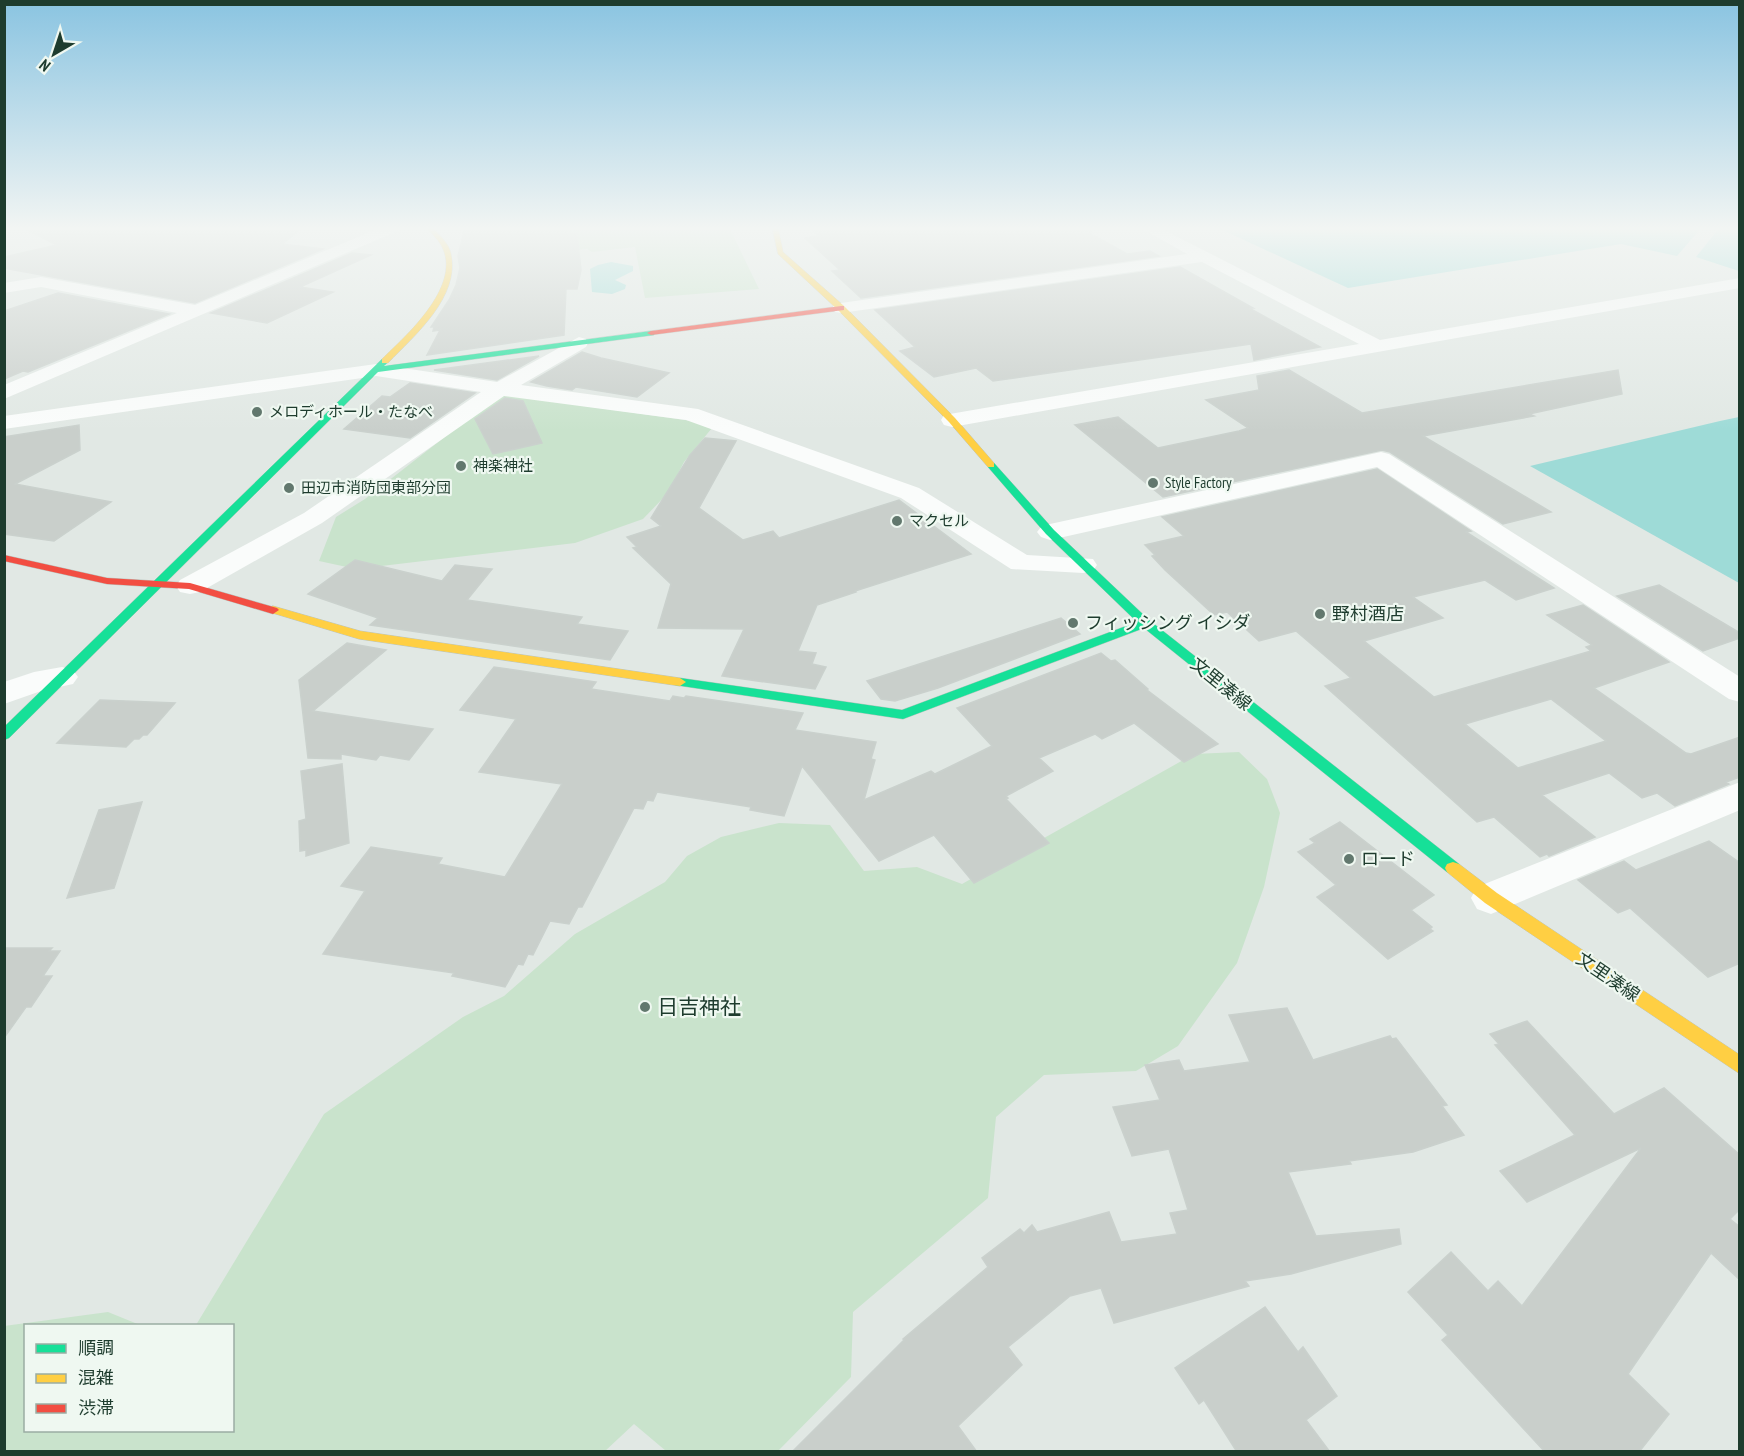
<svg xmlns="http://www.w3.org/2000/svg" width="1744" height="1456" font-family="'PT Sans Narrow','Noto Sans JP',sans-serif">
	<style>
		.green { fill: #c9e3cc }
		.water { fill: #9edbd7 }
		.building { fill: #c9cfcb; stroke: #cad1cd; stroke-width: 1.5; fill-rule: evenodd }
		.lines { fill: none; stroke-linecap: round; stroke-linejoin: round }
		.fast-casing { stroke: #bbc5bf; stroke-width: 1 }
		.slow-casing { stroke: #bbc5bf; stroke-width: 1 }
		.jam-casing { stroke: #bbc5bf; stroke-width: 1 }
		.street { fill: #fafcfb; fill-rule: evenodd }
		.fast { fill: #16e098; fill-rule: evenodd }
		.slow { fill: #ffcf43; fill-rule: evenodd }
		.jam { fill: #f24e42; fill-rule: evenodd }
		.poi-dot { fill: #62786e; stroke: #eff8f1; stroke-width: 2 }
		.labels { text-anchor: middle; stroke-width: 4.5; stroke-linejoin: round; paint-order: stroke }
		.far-poi-label { font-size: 15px; fill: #1e3c2e; stroke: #eff8f1; text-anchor: start }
		.poi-label { font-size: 18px; fill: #1e3c2e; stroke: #eff8f1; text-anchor: start }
		.street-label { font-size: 18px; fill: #1e3c2e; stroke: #eff8f1 }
		.near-poi-label { font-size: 21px; fill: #1e3c2e; stroke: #eff8f1; text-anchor: start }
	</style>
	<rect width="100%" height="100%" fill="#e1e8e4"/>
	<g class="green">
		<polygon points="471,227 729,227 759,289 645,298 635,247 592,252 587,249 575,250 573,228 473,235"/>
		<polygon points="500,394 692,421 712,428 684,462 668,493 643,519 575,543 356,569 319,561 336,517 365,499"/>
		<polygon points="1239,752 1267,779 1280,813 1264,887 1237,963 1178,1046 1136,1071 1044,1075 996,1117 988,1198 853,1312 851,1377 778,1451 666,1451 634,1424 604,1452 5,1451 4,1326 108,1312 140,1325 26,1326 26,1430 232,1430 232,1326 196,1325 324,1114 463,1017 504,996 575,934 665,882 687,856 721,837 779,823 830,825 864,871 917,867 962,884 1194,754"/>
	</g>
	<g class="water">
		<polygon points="1216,227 1702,227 1677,256 1621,244 1348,288"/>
		<polygon points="1720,227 1739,227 1739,271 1696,257"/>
		<polygon points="611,262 633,266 633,271 615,280 626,285 625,289 612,294 592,292 590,269 598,265"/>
		<polygon points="1739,417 1739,583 1530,466 1720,421"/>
	</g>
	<g class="building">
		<polygon points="21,227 304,227 282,244 323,249 195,303 4,268 4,257 57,245"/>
		<polygon points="465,227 570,227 571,234 577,234 581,270 577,289 566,289 564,335 427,355 440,330 433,331 434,327 431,327 449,300 456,285 460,268 458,256"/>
		<polygon points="809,227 1091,227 1091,234 1127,254 1150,251 1159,256 861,298 832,271 840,270 805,238 818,236"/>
		<polygon points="352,253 371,255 300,287 333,292 267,323 211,313"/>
		<polygon points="1180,267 1253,308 1249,308 1320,347 1254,360 1251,344 993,381 976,368 934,377 900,351 915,347 875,310"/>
		<polygon points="58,293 169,314 28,372 23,371 4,379 4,311"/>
		<polygon points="582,352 601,358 669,373 637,397 576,387 572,390 547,386 531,382"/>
		<polygon points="539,356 497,380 434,370"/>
		<polygon points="1289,370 1362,413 1618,370 1622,394 1529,414 1534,416 1423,436 1551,512 1503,524 1390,452 1382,450 1163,497 1075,425 1118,417 1158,448 1239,431 1248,428 1206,400 1259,390 1257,376"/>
		<polygon points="410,383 475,393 410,438 344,429 382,396 390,397"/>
		<polygon points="505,398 523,401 542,443 493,454 475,419"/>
		<polygon points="79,425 80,450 15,484 111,502 54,541 4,534 4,437"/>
		<polygon points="705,438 736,441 699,508 743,540 773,531 779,538 899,500 971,554 855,591 856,592 817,605 798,651 816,653 812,664 826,667 815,689 722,676 744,629 658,628 671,584 633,548 637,547 627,537 661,526 651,518 690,455"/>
		<path d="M 1377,469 L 1471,531 L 1466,532 L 1554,588 L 1516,600 L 1485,580 L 1413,597 L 1443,618 L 1364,641 L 1434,697 L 1591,651 L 1586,647 L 1592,645 L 1547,615 L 1583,605 L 1669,662 L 1594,688 L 1686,753 L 1691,754 L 1740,737 L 1740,777 L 1726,782 L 1729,784 L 1675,806 L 1657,793 L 1642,798 L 1609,773 L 1542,795 L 1595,837 L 1549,856 L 1547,854 L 1540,857 L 1494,817 L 1477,822 L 1325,686 L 1351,678 L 1296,631 L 1259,641 L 1227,612 L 1214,615 L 1165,570 L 1152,556 L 1155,555 L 1145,545 L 1184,536 L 1162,517 ZM 1551,699 L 1606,741 L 1518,768 L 1465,724 Z"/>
		<polygon points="355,560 442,581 455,565 492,569 467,600 582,617 577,624 628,631 610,660 370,625 378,618 308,594"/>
		<polygon points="1659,585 1740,633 1740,638 1703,651 1617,596"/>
		<polygon points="1061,618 1080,634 938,688 895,701 881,699 867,681"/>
		<polygon points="347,643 386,650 313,711 433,729 409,760 380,755 376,760 341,754 341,759 308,758 299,680"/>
		<polygon points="1101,653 1111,661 1115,660 1148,689 1147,690 1218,744 1184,762 1134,723 1102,739 1095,734 1039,758 1053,771 1006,796 1008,798 1006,799 1049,843 974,883 934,835 879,861 802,766 784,816 750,810 751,807 657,792 653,801 647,800 643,809 634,808 582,907 578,907 569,924 550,921 533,955 528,954 523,965 518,964 505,987 452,976 454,973 323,954 365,891 341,886 371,847 442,858 438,864 505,877 562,784 479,772 516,719 460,710 494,667 596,682 591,689 670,701 673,696 684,698 686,696 803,713 795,730 876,742 871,759 875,760 864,800 931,771 935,774 992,746 957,708"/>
		<polygon points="100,700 175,703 147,735 143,735 139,739 134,739 126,747 57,743"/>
		<polygon points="342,764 349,843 306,856 306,850 300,851 299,821 306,819 301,771"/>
		<polygon points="142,802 114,888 67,898 99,810"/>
		<polygon points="1340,822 1434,895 1411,910 1432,927 1430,929 1433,931 1388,959 1317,897 1336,885 1298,852 1315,843 1310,839"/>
		<polygon points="1709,841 1740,863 1740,963 1708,977 1630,908 1618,913 1578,880 1624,861 1636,870"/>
		<polygon points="4,948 52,948 49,951 60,951 43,976 52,976 31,1007 26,1007 4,1038"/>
		<polygon points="1287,1008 1313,1060 1390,1036 1392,1039 1396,1038 1447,1105 1442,1106 1464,1135 1413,1152 1349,1161 1351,1164 1288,1172 1316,1236 1399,1229 1401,1244 1291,1274 1245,1281 1249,1286 1114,1323 1101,1288 1070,1296 1008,1347 1022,1365 958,1426 977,1452 792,1452 904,1340 903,1339 988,1267 982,1258 1020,1229 1024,1233 1032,1225 1037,1232 1109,1212 1121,1242 1177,1234 1170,1213 1188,1210 1169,1149 1132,1156 1113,1107 1160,1100 1145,1065 1179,1060 1184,1071 1250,1062 1229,1015"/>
		<polygon points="1527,1021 1614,1114 1664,1088 1740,1155 1740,1209 1730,1219 1740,1227 1740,1280 1711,1253 1628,1374 1669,1414 1639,1452 1545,1452 1442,1340 1448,1335 1408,1292 1451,1252 1488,1291 1498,1281 1522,1306 1641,1148 1527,1202 1500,1171 1575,1135 1495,1045 1499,1044 1490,1034"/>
		<polygon points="1265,1307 1298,1352 1303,1347 1337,1396 1306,1420 1330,1452 1237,1452 1204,1400 1199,1404 1175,1368"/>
	</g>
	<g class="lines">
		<g class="fast-casing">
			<g id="fast">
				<polygon points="651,331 655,333 654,335 378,372 9,738 4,740 4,727 382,359 389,361 384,366"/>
				<polygon points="988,463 994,463 1054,530 1149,620 1459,864 1461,868 1459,872 1453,874 1447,872 1144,628 903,719 675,685 674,682 680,678 902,710 1137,622 1046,534 988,467"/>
			</g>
		</g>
		<g class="slow-casing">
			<g id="slow">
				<path d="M 426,227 L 432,227 C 439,235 449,243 451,254 C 460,297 415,335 388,363 L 382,363 L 382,359 C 406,336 460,288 443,249 C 440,241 432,234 426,227 Z"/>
				<polygon points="772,227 778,227 783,252 844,306 955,418 994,463 994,467 988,467 949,422 838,310 778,254"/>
				<polygon points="273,606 360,631 680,678 686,682 680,686 359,639 269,612 267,610"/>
				<polygon points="1453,862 1459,864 1497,893 1740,1055 1740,1074 1485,903 1447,872 1445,868 1447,864"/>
			</g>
		</g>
		<g class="jam-casing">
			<g id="jam">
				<polygon points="841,306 844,306 844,310 651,335 647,333 651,331"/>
				<polygon points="4,555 107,578 190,583 277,608 279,610 273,614 189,589 107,584 4,561"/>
			</g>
		</g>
		<g class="street">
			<polygon points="382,227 402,227 400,230 4,399 4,385 177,313 41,287 4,293 4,283 41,277 195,305"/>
			<polygon points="1139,227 1158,227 1380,340 1740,278 1740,288 952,427 944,425 941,420 944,415 1359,344 1202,262 841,313 835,312 832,308 835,304 841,303 1187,254"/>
			<polygon points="579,337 586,339 588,343 586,347 521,385 698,409 919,488 1027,555 1093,559 1097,565 1093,571 1083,573 1011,569 901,498 686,420 504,396 322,523 200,592 190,594 180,592 176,586 180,580 304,513 481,392 376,376 4,429 4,416 376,364 497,382"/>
			<polygon points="1381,452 1389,454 1740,677 1740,702 1729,699 1377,467 1050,540 1041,537 1037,532 1041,527 1050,524"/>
			<polygon points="62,667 73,670 78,677 73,684 41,691 4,704 4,682 34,672"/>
			<polygon points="1740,782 1740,810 1491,914 1477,909 1471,898 1477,887"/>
		</g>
		<use href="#fast" class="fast"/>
		<use href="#slow" class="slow"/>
		<use href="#jam" class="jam"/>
	</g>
	<linearGradient id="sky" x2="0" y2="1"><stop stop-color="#8ac4e1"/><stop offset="0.53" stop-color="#f2f5f3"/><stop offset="1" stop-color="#f2f5f3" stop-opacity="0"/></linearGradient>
	<rect width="1744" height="431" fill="url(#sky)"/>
	<g class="poi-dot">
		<circle cx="257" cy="412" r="6"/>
		<circle cx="461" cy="466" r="6"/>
		<circle cx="1153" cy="483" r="6"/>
		<circle cx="289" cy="488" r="6"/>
		<circle cx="897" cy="521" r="6"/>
		<circle cx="1320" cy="614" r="6"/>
		<circle cx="1073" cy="623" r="6"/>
		<circle cx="1349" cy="859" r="6"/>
		<circle cx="645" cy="1007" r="6"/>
	</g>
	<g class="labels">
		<g class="far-poi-label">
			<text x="269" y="417">メロディホール・たなべ</text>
			<text x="473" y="471">神楽神社</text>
			<text x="1165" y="488">Style Factory</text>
			<text x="301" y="493">田辺市消防団東部分団</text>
			<text x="909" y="526">マクセル</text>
		</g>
		<g class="poi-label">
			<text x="1332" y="620">野村酒店</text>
			<text x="1085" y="629">フィッシング イシダ</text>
			<text x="1361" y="865">ロード</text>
		</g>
		<g class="street-label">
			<text transform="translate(1221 684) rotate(39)" y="6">文里湊線</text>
			<text transform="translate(1608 977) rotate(34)" y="6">文里湊線</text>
		</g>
		<g class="near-poi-label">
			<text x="657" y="1014">日吉神社</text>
		</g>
	</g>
	<rect width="1744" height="1456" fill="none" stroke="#1e3c2e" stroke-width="12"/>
	<rect x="24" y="1324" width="210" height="108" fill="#eff8f1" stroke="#9bada3" stroke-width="1.5"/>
	<rect x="36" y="1344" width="30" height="9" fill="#16e098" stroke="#9bada3" stroke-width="1.5"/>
	<text x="78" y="1354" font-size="18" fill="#1e3c2e">順調</text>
	<rect x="36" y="1374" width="30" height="9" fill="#ffcf43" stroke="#9bada3" stroke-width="1.5"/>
	<text x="78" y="1384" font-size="18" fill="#1e3c2e">混雑</text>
	<rect x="36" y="1404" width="30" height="9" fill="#f24e42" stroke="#9bada3" stroke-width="1.5"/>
	<text x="78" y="1414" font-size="18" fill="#1e3c2e">渋滞</text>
	<g transform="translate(54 54) rotate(219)" stroke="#eff8f1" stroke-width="4.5" paint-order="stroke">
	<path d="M0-4.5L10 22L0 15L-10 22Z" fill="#1e3c2e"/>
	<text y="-9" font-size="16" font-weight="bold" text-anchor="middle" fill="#1e3c2e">N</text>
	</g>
</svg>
